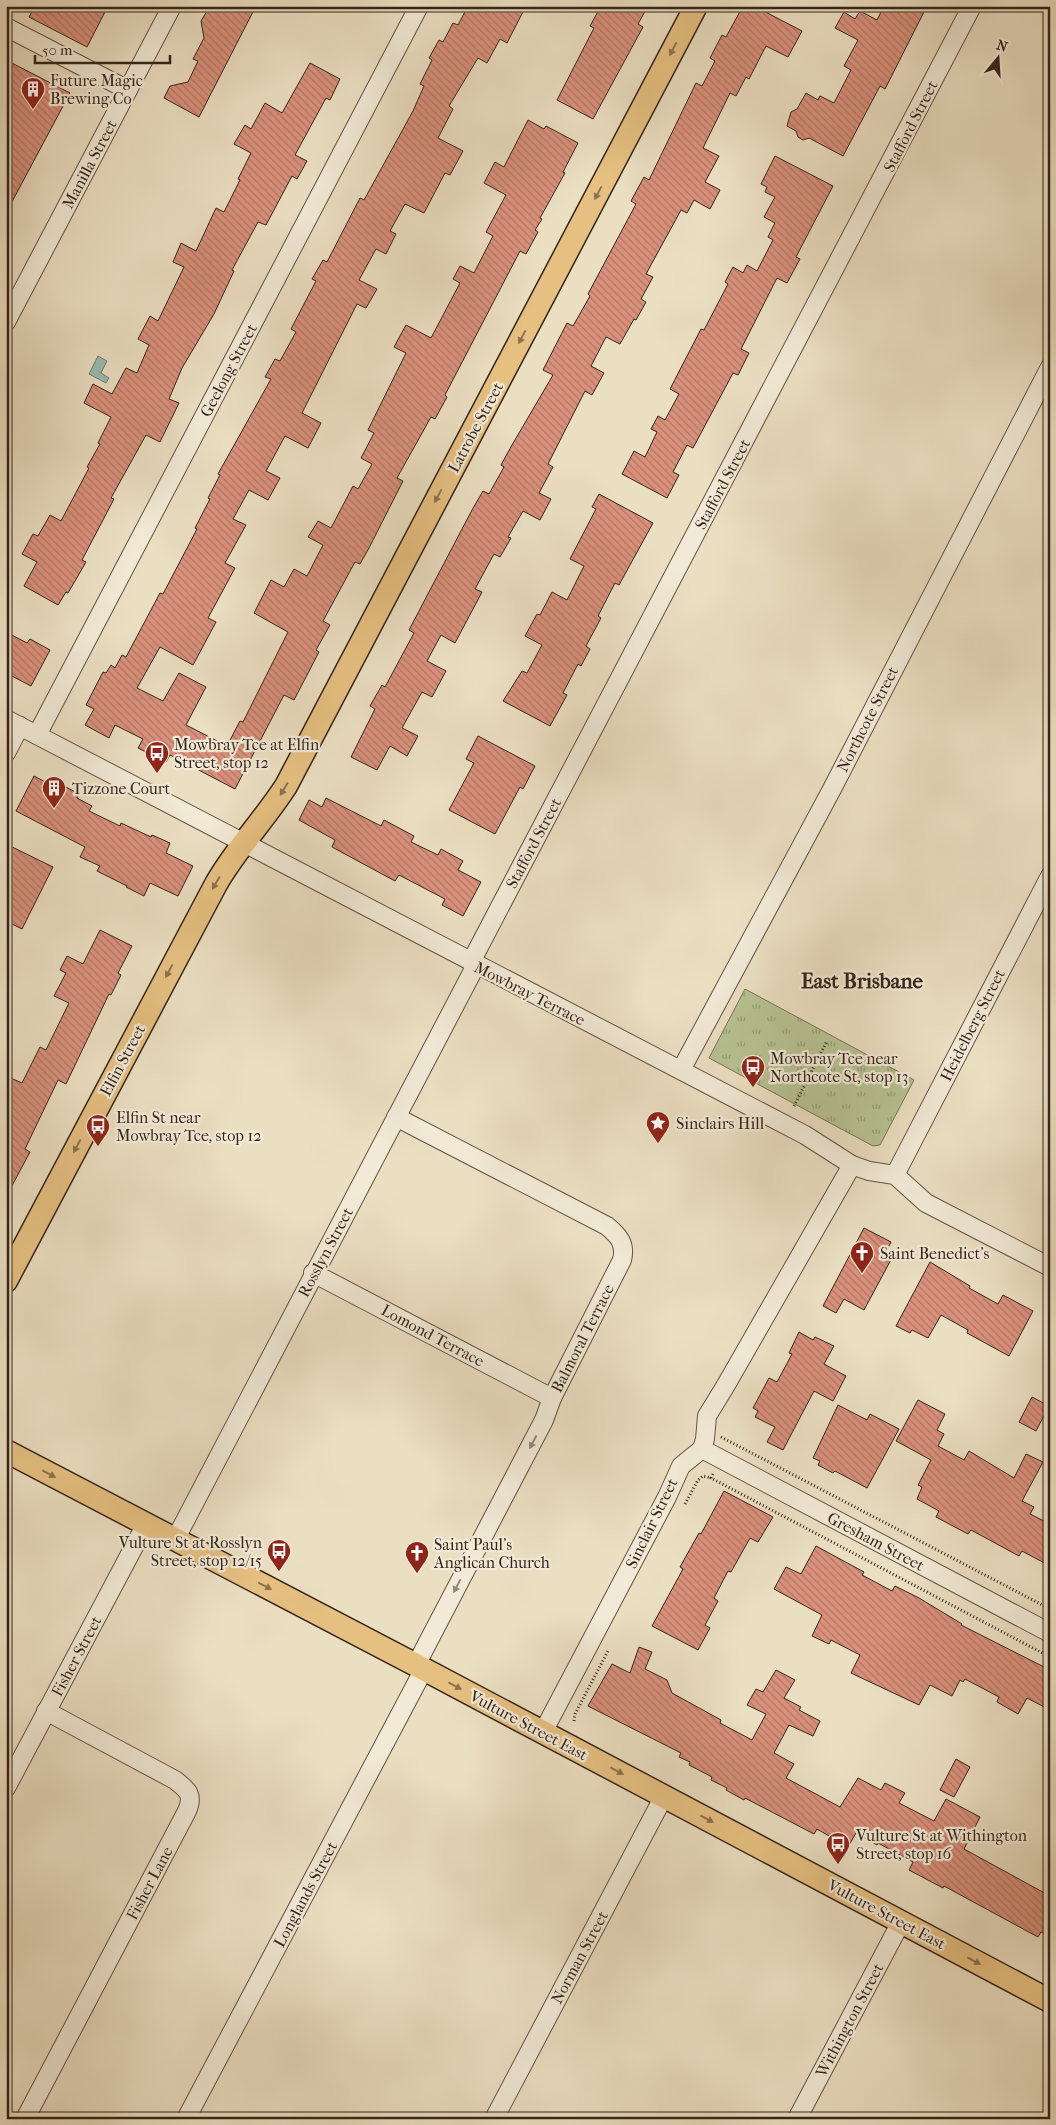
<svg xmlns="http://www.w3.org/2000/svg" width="1056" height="2125" font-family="'IM FELL French Canon',serif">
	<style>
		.grass { fill: url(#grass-tufts); stroke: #767356 }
		.water { fill: url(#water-ripples); stroke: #707f77 }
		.building { fill: url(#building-back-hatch); stroke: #34241a }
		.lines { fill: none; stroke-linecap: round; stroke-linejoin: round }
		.minor-casing { stroke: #625344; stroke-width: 20 }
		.major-casing { stroke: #34241a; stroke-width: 25 }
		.path { stroke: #34241a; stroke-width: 3; stroke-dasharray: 1 2.5; stroke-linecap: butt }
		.minor { stroke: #f2ead7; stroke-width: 18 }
		.major { stroke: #e6c081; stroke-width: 22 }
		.oneway { fill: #8d724e }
		.oneway2 { fill: #938778 }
		.labels { text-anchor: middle; stroke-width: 4.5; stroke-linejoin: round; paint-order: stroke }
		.poi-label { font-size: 16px; fill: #34241a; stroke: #f2ead7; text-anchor: start }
		.street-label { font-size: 16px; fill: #34241a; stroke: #f2ead7 }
		.district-label { font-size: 21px; font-weight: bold; fill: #34241a; stroke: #f2ead7 }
	</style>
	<defs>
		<pattern id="grass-tufts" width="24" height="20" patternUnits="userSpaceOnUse" patternTransform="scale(1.25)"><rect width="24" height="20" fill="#b7c293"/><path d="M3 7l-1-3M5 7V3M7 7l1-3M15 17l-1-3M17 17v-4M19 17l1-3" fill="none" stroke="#969d77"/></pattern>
		<pattern id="water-ripples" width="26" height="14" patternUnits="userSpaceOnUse" patternTransform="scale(1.25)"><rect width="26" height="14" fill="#98bcb5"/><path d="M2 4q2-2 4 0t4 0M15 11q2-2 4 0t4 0" fill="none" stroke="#7d9992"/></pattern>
		<pattern id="building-back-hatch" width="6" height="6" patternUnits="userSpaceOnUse" patternTransform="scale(1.25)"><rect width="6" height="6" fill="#da917c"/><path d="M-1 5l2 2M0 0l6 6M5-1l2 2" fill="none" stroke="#b27665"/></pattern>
	</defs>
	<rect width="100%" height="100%" fill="#ebdfc2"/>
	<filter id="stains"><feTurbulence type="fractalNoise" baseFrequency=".004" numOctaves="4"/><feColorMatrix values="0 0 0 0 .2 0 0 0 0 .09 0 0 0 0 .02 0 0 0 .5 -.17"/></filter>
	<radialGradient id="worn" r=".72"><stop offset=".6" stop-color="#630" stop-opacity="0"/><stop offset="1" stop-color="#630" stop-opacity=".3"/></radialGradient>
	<polygon class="grass" points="745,989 914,1080 880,1145 873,1146 709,1058"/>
	<polygon class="water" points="98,356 107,361 101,373 109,378 106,383 89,374"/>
	<g class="building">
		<polygon points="35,6 108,6 87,47 29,17"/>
		<polygon points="210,6 256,6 199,117 164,98 170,86 188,82 198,61 193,59 204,38 201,21"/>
		<polygon points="468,6 526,6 507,43 500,39 487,63 478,58 449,106 453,109 438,138 463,151 450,175 445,173 424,213 405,204 390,231 396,234 386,254 376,249 359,280 377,289 366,308 357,304 302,413 321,423 308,448 285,436 266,471 280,478 268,500 249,490 233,519 246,525 225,563 235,568 208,618 216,622 193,665 160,647 137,688 163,701 179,673 206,687 186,725 227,746 240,721 243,722 288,632 254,613 271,580 284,587 294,569 307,576 323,545 308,537 318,521 331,528 353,486 358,489 372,464 361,458 374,433 368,430 406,353 394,347 406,325 431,338 460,283 453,279 460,266 474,273 493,236 486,232 506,195 484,183 495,162 504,167 528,120 544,129 546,126 578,143 563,172 565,173 540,218 542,219 535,230 538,232 526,254 520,251 445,395 447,397 435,419 431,417 397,478 403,481 369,548 360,564 355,562 323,621 330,625 316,650 319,652 294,700 284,695 235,789 170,755 166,762 138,748 143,739 115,725 109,738 85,725 94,709 86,705 103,672 106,673 111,665 115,668 122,655 126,657 160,593 163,594 197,529 195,528 210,499 208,498 220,475 218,474 271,379 265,377 275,359 280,361 296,332 291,329 316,281 312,279 323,260 327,262 360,198 364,200 413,111 424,86 420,84 432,60 429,58 439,40 443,42 453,23 458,25"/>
		<polygon points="601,6 648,6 638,24 643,27 593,119 557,100 594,28 590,26"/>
		<polygon points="743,6 754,6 802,31 788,57 766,46 749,79 746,77 736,96 730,93 703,148 719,156 705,182 720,190 710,209 694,200 687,213 681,210 646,274 653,277 641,299 646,302 636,320 634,319 620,344 606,337 591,366 604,373 592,395 585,391 548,464 553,467 539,493 551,499 540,520 523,511 508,537 511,538 500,557 494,554 475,589 482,592 455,643 441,635 427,661 446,671 432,697 422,692 402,728 418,736 407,756 390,746 377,770 351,757 375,709 370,706 382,685 385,687 414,633 409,630 472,510 483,491 489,494 504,467 501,465 512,445 553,375 543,370 567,323 573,326 590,296 588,294 636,204 631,201 644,177 649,180 696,83 702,86 715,61 710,58 722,35 726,37"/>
		<polygon points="884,6 927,6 885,89 880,86 843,156 809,138 803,140 798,137 796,131 787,126 791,112 797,109 806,93 818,100 820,96 834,103 851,70 844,66 858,40 835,28 844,12 855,19 860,11 877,20"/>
		<polygon points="6,60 70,93 6,213"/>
		<polygon points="310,63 340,79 330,100 326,98 295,155 307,161 297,179 292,176 266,225 258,222 232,270 234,271 214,314 182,368 169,399 179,403 160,442 146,435 111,498 114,499 82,560 86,562 68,593 66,592 58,605 24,586 37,562 22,554 33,534 38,536 50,515 61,521 89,468 87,467 100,444 98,443 111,417 84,403 93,384 112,394 126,368 137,373 149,345 138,339 150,316 158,321 184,267 173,262 181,243 196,251 216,208 224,212 240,180 238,179 251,153 234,144 245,125 251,129 265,103 282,113"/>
		<polygon points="775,156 833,186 796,257 800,259 787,283 777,278 741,349 749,353 738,375 733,373 693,448 687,445 673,472 679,475 667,498 622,474 634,451 645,457 657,432 651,429 658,416 665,420 679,394 670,389 701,329 704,330 728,284 725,282 733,267 743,273 747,265 757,271 773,240 768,237 775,223 764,217 775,197 765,192 767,187 761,184"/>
		<polygon points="599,494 653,523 619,585 615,583 598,616 601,618 586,646 590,649 581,666 578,664 563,693 567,695 550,726 503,701 522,671 527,673 542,645 525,636 537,614 540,615 552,592 567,600 584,566 570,559 596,509 592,507"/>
		<polygon points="6,632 27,643 30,639 50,650 31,686 10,675 11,673 6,671"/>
		<polygon points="478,736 535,766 523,789 520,787 495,834 449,810 474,763 466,759"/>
		<polygon points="34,776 49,784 51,779 79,794 77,798 92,806 89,811 120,826 121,823 151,837 152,835 170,843 166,853 193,866 178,896 150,883 144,896 126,887 127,886 97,871 100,866 80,857 85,847 16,811"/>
		<polygon points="326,798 381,826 384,820 414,836 411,842 438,855 441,849 463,861 458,870 481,882 463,916 442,905 445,899 399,875 395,881 332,847 335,840 299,820 309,800 322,807"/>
		<polygon points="6,844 53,867 22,929 6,921"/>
		<polygon points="100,930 132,946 118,973 121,975 111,995 109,994 66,1084 58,1080 25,1149 30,1152 6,1197 6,1076 22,1083 40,1047 46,1050 69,1003 54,996 66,973 60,970 67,956 83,964"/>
		<polygon points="864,1228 891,1242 886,1252 893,1256 864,1310 844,1299 836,1313 823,1306"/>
		<polygon points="930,1262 970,1286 969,1288 998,1304 1003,1295 1033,1311 1009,1356 967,1333 968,1330 941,1315 928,1338 912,1330 910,1333 896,1326"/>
		<polygon points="799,1332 813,1340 815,1337 834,1346 824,1364 846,1376 833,1401 814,1391 783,1450 767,1442 775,1427 755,1417 758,1411 753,1408 769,1378 777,1382 792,1354 789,1353"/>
		<polygon points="1032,1397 1049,1406 1036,1431 1019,1422"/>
		<polygon points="918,1400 945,1414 937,1430 944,1434 938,1446 964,1460 969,1451 1014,1478 1026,1454 1043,1462 1022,1501 1034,1507 1030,1514 1050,1524 1050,1566 1022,1551 1019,1556 971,1530 968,1534 936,1517 939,1511 917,1499 922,1487 918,1485 931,1460 896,1441"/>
		<polygon points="838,1405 867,1420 870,1414 899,1429 867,1488 835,1471 833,1473 818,1465 820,1461 813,1458"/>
		<polygon points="724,1491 773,1517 758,1542 750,1538 731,1572 728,1571 714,1598 718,1601 705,1625 710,1628 698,1650 652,1626 683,1569 680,1567 699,1533 701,1534"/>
		<polygon points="816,1546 864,1572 862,1575 892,1591 895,1586 919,1598 962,1624 961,1625 1050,1670 1050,1710 1027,1698 1018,1714 997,1702 999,1697 965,1679 963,1682 960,1680 952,1696 930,1685 919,1705 851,1673 860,1655 831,1640 829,1644 812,1636 822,1615 774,1589 786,1567 801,1574"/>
		<polygon points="639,1647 652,1652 645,1669 667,1680 672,1693 721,1720 720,1723 752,1740 766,1714 747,1705 756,1689 763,1692 776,1670 795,1680 784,1698 801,1707 799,1710 820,1721 813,1736 789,1725 774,1753 794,1764 786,1778 840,1807 858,1778 881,1790 885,1783 905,1793 899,1803 934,1821 946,1799 980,1817 964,1849 1050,1896 1050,1936 1041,1932 1038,1937 944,1886 943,1888 909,1870 913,1862 878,1843 877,1845 856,1833 848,1847 817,1829 814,1834 745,1798 744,1800 726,1790 727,1788 711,1780 712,1777 689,1765 690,1762 679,1757 681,1753 588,1706 612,1664 630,1673"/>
		<polygon points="956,1759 970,1767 954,1797 940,1790"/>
	</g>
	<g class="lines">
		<g class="minor-casing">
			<g id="minor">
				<polyline points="6,27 128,90"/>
				<polyline points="6,322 172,6"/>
				<polyline points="6,719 805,1135 852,1165 869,1171 895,1175 926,1203 1050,1267"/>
				<polyline points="37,735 419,6"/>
				<polyline points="6,753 20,726"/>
				<polyline points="471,962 972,6"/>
				<polyline points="681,1070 832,789 1050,367"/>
				<path d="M 396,1117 L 607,1226 C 619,1236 626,1244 622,1260 L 552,1398 L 544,1420 L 416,1665"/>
				<polyline points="895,1175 1050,876"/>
				<polyline points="313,1273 552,1398"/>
				<polyline points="702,1449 1050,1633"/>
				<polyline points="175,1540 476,965"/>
				<polyline points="543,1732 667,1497 681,1466 702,1449 705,1439 707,1416 726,1385 852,1165"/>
				<polyline points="6,1788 146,1524"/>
				<path d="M 25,2119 L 187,1811 C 194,1795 188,1790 175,1780 L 46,1711"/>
				<polyline points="186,2119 424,1669"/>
				<polyline points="494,2119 664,1796"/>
				<polyline points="797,2119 901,1922"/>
			</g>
		</g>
		<g class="major-casing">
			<g id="major">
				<path d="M 6,1281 L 216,884 C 236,849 264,820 286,786 L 696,6"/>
				<polyline points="6,1451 416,1665 1050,2001"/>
			</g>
		</g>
		<g class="path">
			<polyline points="794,1106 827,1041"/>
			<polyline points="721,1437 1050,1609"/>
			<polyline points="713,1474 711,1478 1050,1657"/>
			<polyline points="685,1504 698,1480 703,1476 711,1478"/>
			<polyline points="574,1721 575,1714 609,1649"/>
		</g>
		<use href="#minor" class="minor"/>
		<use href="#major" class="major"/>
	</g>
	<defs><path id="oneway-solid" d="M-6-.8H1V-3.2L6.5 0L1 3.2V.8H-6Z" transform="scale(1.25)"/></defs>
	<g class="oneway">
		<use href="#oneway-solid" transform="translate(673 49) rotate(118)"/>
		<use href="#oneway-solid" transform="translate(598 193) rotate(118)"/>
		<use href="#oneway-solid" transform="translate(522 337) rotate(118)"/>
		<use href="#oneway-solid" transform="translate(438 496) rotate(118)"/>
		<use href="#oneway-solid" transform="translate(284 789) rotate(121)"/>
		<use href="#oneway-solid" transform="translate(216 883) rotate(120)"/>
		<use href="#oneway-solid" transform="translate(169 971) rotate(118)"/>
		<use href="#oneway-solid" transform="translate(77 1146) rotate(118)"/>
		<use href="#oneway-solid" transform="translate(49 1474) rotate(28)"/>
		<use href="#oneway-solid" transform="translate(265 1586) rotate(27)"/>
		<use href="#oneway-solid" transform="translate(455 1686) rotate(28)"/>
		<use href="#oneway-solid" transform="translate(617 1771) rotate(28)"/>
		<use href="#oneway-solid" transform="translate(707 1819) rotate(28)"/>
		<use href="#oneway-solid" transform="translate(974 1961) rotate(28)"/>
	</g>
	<g class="oneway2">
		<use href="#oneway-solid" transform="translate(533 1442) rotate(118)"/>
		<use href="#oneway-solid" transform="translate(457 1586) rotate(118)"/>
	</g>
	<defs>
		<g id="building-pin" transform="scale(1.25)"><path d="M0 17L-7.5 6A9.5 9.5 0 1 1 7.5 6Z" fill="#8f2418" stroke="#f2ead7"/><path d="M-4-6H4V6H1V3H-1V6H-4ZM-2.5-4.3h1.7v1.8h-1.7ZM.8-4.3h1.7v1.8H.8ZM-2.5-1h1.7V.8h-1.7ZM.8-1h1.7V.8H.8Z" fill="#fff"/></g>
		<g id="bus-pin" transform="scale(1.25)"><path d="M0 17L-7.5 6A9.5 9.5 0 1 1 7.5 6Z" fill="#8f2418" stroke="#f2ead7"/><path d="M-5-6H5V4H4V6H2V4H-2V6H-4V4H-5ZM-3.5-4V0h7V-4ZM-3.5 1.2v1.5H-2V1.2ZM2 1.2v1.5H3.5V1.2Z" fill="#fff"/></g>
		<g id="sight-pin" transform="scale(1.25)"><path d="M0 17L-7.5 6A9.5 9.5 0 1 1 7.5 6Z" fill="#8f2418" stroke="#f2ead7"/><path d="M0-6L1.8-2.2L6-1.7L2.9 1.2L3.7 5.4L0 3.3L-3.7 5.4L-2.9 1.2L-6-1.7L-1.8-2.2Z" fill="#fff"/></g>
		<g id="church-pin" transform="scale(1.25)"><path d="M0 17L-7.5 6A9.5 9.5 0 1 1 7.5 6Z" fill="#8f2418" stroke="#f2ead7"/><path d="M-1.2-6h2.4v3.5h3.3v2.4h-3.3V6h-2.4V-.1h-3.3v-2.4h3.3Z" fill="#fff"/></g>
	</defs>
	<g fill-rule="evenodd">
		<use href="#building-pin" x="33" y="89"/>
		<use href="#bus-pin" x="157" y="753"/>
		<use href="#building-pin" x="54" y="788"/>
		<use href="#bus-pin" x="753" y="1067"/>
		<use href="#sight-pin" x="658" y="1123"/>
		<use href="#bus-pin" x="98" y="1126"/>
		<use href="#church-pin" x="862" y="1253"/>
		<use href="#bus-pin" x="279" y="1551"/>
		<use href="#church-pin" x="417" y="1553"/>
		<use href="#bus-pin" x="838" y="1844"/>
	</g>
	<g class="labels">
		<g class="poi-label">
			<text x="50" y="86">Future Magic<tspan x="50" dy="18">Brewing Co</tspan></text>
			<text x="174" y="750">Mowbray Tce at Elfin<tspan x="174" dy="18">Street, stop 12</tspan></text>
			<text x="72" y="794">Tizzone Court</text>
			<text x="770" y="1064">Mowbray Tce near<tspan x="770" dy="18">Northcote St, stop 13</tspan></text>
			<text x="116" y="1123">Elfin St near<tspan x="116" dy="18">Mowbray Tce, stop 12</tspan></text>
			<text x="676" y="1129">Sinclairs Hill</text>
			<text x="880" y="1259">Saint Benedict's</text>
			<text x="262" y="1548" text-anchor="end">Vulture St at Rosslyn<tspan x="262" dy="18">Street, stop 12/15</tspan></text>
			<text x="434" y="1550">Saint Paul's<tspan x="434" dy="18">Anglican Church</tspan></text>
			<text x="856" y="1841">Vulture St at Withington<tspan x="856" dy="18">Street, stop 16</tspan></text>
		</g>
		<g class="street-label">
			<text transform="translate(910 126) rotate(-63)" y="6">Stafford Street</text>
			<text transform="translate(89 164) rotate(-62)" y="6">Manilla Street</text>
			<text transform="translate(228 370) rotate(-62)" y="6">Geelong Street</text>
			<text transform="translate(475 427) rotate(-62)" y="6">Latrobe Street</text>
			<text transform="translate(722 484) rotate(-62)" y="6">Stafford Street</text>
			<text transform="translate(867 719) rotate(-63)" y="6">Northcote Street</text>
			<text transform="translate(533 843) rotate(-62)" y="6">Stafford Street</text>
			<text transform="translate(530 993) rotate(27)" y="6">Mowbray Terrace</text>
			<text transform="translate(972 1025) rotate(-63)" y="6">Heidelberg Street</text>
			<text transform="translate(122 1060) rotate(-62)" y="6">Elfin Street</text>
			<text transform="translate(325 1252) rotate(-62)" y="6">Rosslyn Street</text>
			<text transform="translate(433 1335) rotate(28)" y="6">Lomond Terrace</text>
			<text transform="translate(582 1338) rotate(-63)" y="6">Balmoral Terrace</text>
			<text transform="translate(651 1523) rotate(-64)" y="6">Sinclair Street</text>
			<text transform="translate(876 1541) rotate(28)" y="6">Gresham Street</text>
			<text transform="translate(76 1656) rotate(-62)" y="6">Fisher Street</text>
			<text transform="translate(529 1725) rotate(28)" y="6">Vulture Street East</text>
			<text transform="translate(149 1883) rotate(-62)" y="6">Fisher Lane</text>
			<text transform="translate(305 1894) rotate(-62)" y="6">Longlands Street</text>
			<text transform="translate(887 1914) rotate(28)" y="6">Vulture Street East</text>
			<text transform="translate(579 1957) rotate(-62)" y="6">Norman Street</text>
			<text transform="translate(849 2020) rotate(-62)" y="6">Withington Street</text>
		</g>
		<g class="district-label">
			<text x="862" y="988">East Brisbane</text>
		</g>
	</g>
	<rect width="1056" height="2125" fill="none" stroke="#ebdfc2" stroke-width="25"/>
	<rect x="8" y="8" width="1041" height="2110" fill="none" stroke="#34241a" stroke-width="2.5"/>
	<rect x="12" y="12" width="1031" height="2100" fill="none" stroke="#34241a"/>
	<g transform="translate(998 58) rotate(18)" stroke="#f2ead7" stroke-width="4" paint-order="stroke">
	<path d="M0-4L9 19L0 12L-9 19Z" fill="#34241a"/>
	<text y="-8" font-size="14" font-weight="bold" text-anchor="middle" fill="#34241a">N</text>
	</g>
	<path d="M35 55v8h135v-8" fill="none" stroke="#34241a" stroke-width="2.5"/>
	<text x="42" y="55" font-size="15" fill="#34241a" stroke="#f2ead7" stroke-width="4" paint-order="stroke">50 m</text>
	<rect width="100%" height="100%" filter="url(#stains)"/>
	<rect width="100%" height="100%" fill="url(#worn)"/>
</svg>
